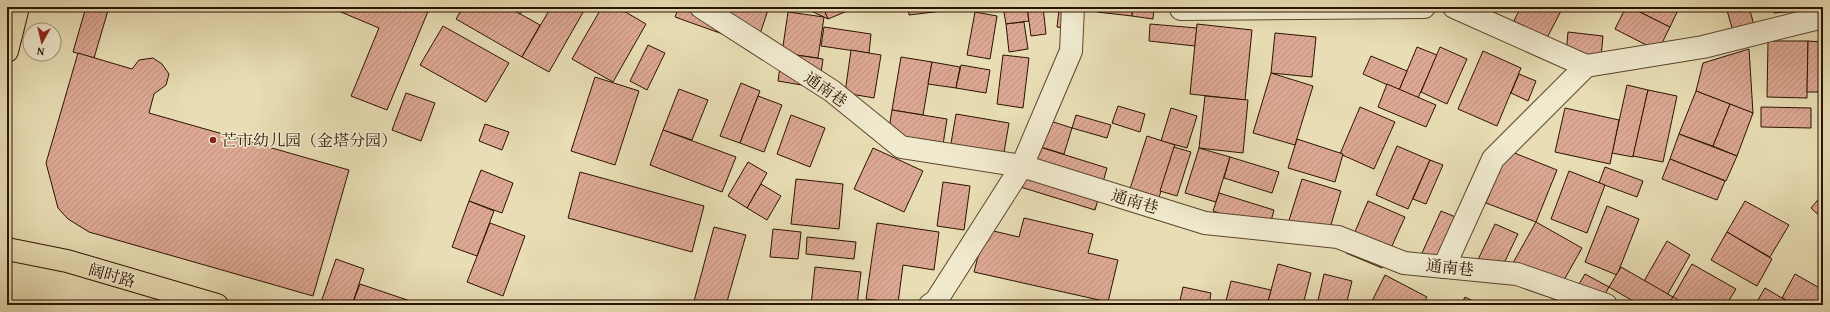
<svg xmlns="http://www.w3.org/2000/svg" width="1830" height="312" font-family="'Gentium Book Plus','Noto Serif SC',serif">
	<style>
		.building { fill: url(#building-hatch); stroke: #2b1300 }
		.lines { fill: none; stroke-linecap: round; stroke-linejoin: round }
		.minor-casing { stroke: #5a462d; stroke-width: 24 }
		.major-casing { stroke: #2b1300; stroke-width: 24 }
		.minor { stroke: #f0e9ce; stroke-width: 22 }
		.major { stroke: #e8ddb4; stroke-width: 22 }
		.poi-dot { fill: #8f2418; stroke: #f0e9ce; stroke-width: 1.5 }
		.labels { text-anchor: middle; stroke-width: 3; stroke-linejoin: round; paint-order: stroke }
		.street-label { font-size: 16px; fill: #2b1300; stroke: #f0e9ce }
		.poi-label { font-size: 16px; fill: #2b1300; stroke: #f0e9ce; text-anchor: start }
	</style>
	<defs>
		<pattern id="building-hatch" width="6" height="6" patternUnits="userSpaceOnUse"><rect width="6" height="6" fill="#dda893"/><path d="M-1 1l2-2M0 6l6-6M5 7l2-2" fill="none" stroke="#be907d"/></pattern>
	</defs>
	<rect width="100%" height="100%" fill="#e8ddb4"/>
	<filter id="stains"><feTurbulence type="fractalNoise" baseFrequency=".005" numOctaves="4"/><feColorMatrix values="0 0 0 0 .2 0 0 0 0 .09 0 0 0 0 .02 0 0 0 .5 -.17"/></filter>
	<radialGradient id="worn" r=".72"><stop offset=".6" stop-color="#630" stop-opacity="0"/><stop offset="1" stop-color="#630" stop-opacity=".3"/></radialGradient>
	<g class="building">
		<polygon points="86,7 109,7 94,58 73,52"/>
		<polygon points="329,7 424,7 429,9 387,110 351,96 379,28"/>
		<polygon points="463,7 508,7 540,25 522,57 456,19"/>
		<polygon points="508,7 524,7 520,14"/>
		<polygon points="551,7 586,7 549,72 522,57"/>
		<polygon points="602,7 617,7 646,24 613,82 572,59"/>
		<polygon points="679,7 712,7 725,12 717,32 675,17"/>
		<polygon points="726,7 769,7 756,46 717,32"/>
		<polygon points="802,7 823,7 828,19 824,17"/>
		<polygon points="823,7 857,7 828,19"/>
		<polygon points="908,7 976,7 909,15"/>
		<polygon points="1003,7 1027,7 1029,21 1006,24"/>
		<polygon points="1027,7 1043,7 1046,34 1031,36"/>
		<polygon points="1098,7 1133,7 1132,16 1097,12"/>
		<polygon points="1133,7 1154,7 1153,19 1132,16"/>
		<polygon points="1521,7 1559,7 1562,9 1538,55 1505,38"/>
		<polygon points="1626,7 1630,7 1670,27 1658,51 1615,29"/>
		<polygon points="1630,7 1671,7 1678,10 1670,27"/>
		<polygon points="1726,7 1749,7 1754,25 1733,31"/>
		<polygon points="1773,7 1812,7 1812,10 1774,13"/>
		<polygon points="1059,10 1075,12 1073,29 1057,27"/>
		<polygon points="788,12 824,17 818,58 782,53"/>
		<polygon points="975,12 997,16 990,59 967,55"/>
		<polygon points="1024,22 1028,49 1009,52 1006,24"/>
		<polygon points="1150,24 1197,28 1195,46 1149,41"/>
		<polygon points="1197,24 1252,30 1245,100 1190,94"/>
		<polygon points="443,26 509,63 486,102 420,65"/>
		<polygon points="824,27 871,34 869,53 821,46"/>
		<polygon points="1568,32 1603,36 1601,57 1566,54"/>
		<polygon points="1275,33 1316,37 1312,77 1271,73"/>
		<polygon points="1768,41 1808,41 1807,98 1767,97"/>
		<polygon points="1808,41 1823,42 1823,92 1807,92"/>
		<polygon points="648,45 665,53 647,90 630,81"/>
		<polygon points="1417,47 1437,55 1418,98 1399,90"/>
		<polygon points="1440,47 1467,59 1447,104 1421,92"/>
		<polygon points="1749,49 1753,113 1696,91 1703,63"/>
		<polygon points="851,50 881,55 874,98 845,93"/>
		<polygon points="1483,51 1521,68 1497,126 1458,109"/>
		<polygon points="78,53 132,69 139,60 153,58 162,64 169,74 166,85 154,94 149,113 349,170 313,296 89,232 68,219 58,208 46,163"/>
		<polygon points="782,53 823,59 819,88 778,81"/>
		<polygon points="1003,55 1029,58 1023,108 997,104"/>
		<polygon points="1371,56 1407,71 1399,90 1363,74"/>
		<polygon points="901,57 932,62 923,115 892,110"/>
		<polygon points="932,62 960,67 956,88 928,84"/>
		<polygon points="961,65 990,70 986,93 956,88"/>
		<polygon points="1271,73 1313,86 1295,145 1253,133"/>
		<polygon points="1519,74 1536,81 1528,101 1511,93"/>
		<polygon points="595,77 639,91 615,165 571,151"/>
		<polygon points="741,83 760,91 740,143 720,136"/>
		<polygon points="1387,84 1436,105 1426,127 1378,107"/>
		<polygon points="1627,85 1648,90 1633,157 1612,153"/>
		<polygon points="679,89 708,100 692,140 663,130"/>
		<polygon points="1648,90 1677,96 1663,162 1633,156"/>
		<polygon points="1696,91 1730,104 1713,146 1679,134"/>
		<polygon points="406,93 435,103 421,141 392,130"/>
		<polygon points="758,96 782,105 764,152 740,143"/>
		<polygon points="1205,96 1248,100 1243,153 1199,148"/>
		<polygon points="1730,104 1753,113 1737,156 1713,146"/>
		<polygon points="1118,106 1145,114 1140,132 1112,123"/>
		<polygon points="1360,107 1395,122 1374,169 1340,154"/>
		<polygon points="1761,107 1811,108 1811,128 1761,127"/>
		<polygon points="1171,108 1197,116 1187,148 1161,141"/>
		<polygon points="1565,108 1619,120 1610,164 1555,152"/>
		<polygon points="892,110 947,119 942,151 887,142"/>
		<polygon points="956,114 1009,123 1002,164 949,155"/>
		<polygon points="791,115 825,128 810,167 777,154"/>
		<polygon points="1076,115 1111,125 1107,138 1072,128"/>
		<polygon points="1035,116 1072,128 1064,154 1027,143"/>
		<polygon points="1823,122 1823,139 1819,137"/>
		<polygon points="485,124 509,132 502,150 479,141"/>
		<polygon points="663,130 736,157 722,192 650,165"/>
		<polygon points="1679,134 1737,156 1726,181 1670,159"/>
		<polygon points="1147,136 1175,145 1157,204 1128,195"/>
		<polygon points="1297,139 1343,154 1335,182 1288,168"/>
		<polygon points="1027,143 1107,168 1095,210 1014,185"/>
		<polygon points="1397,146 1430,160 1408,209 1376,195"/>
		<polygon points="1174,147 1191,152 1177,196 1160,191"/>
		<polygon points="873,148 923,171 904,212 854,189"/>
		<polygon points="1199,148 1230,157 1216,202 1185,193"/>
		<polygon points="1507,150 1557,170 1536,222 1486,203"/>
		<polygon points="1230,157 1279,172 1272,193 1224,178"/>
		<polygon points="1670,159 1725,181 1717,200 1662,179"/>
		<polygon points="1430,160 1443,165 1426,204 1413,199"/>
		<polygon points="748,162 767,173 747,208 728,196"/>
		<polygon points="1605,167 1643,181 1637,197 1599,183"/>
		<polygon points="481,170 513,183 502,213 469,201"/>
		<polygon points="1569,171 1605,185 1587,233 1551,219"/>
		<polygon points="580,172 704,206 692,252 568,218"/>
		<polygon points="796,179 843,184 839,229 791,224"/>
		<polygon points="1302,179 1341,191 1325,245 1285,233"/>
		<polygon points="943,182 970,186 964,230 937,226"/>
		<polygon points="761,184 781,196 767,220 747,208"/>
		<polygon points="1219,193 1274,210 1269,229 1213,211"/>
		<polygon points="1823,194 1823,219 1811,208"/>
		<polygon points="469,201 494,211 477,256 452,247"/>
		<polygon points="1368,201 1405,217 1382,268 1346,253"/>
		<polygon points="1745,201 1789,225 1770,257 1727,232"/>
		<polygon points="1607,206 1639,219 1617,275 1585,262"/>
		<polygon points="1441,211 1475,225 1456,268 1422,253"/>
		<polygon points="1024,218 1093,234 1088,253 1118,260 1108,302 974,272 985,229 1019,237"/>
		<polygon points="1536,222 1582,248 1555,296 1509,270"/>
		<polygon points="490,223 525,236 503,296 467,282"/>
		<polygon points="877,223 939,232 934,270 903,265 898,303 866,299"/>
		<polygon points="1495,224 1518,234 1497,278 1474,268"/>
		<polygon points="714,227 746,235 726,305 693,305"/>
		<polygon points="773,229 801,232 798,259 770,257"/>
		<polygon points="1727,232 1772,259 1757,286 1711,260"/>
		<polygon points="807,237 856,242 854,259 806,254"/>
		<polygon points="1667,241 1690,255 1666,297 1643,283"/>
		<polygon points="336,259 364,269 352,305 320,305"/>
		<polygon points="1278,264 1311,273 1303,305 1267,305"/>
		<polygon points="1692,264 1736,289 1726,305 1687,305 1673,297"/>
		<polygon points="815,267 861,272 857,305 811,305"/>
		<polygon points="1621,267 1673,297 1668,305 1640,305 1609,287"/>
		<polygon points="1324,274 1352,281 1346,305 1317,305"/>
		<polygon points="1585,274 1609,287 1599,305 1569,301"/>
		<polygon points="1795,274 1823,290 1823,305 1795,305 1782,298"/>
		<polygon points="1385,275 1427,297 1423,305 1370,305"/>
		<polygon points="1231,281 1271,290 1267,305 1225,305"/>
		<polygon points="360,284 422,305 352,305"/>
		<polygon points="1183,287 1211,293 1209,305 1179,305"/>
		<polygon points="1765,288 1782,298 1795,305 1755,305"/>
		<polygon points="1465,297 1481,305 1461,305"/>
	</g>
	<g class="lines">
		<g class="minor-casing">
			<g id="minor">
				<polyline points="701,7 832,91 901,147 1022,166 1205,223 1338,237 1404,263 1517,274 1606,305"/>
				<polyline points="1454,7 1586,66"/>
				<polyline points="1181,9 1424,7"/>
				<polyline points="1444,267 1493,159 1586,66 1703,47 1823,17"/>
				<polyline points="930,305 936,301 1022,166 1071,51 1073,7"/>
			</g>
		</g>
		<g class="major-casing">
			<g id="major">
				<polyline points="7,51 18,7"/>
				<polyline points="7,249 67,261 217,305"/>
			</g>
		</g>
		<use href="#minor" class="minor"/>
		<use href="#major" class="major"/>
	</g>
	<circle class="poi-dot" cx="213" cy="140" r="4"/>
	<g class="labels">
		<g class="street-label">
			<text transform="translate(826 89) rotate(35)" y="6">通南巷</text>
			<text transform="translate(1135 201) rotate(17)" y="6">通南巷</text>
			<text transform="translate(1450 267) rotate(6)" y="6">通南巷</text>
			<text transform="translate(112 275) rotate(16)" y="6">阔时路</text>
		</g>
		<g class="poi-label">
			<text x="221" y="146">芒市幼儿园（金塔分园）</text>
		</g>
	</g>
	<rect width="1830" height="312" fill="none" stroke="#e8ddb4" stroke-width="24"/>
	<rect x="8" y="8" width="1814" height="296" fill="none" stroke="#2b1300" stroke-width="2"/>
	<rect x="12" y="12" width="1806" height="288" fill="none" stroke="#2b1300"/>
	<g transform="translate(42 42) rotate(188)"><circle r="19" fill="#f0e9ce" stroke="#a1937c"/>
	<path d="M0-3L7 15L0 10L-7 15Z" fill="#8f2418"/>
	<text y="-6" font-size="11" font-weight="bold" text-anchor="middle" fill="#2b1300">N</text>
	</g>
	<rect width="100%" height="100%" filter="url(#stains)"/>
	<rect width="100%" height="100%" fill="url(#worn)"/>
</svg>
